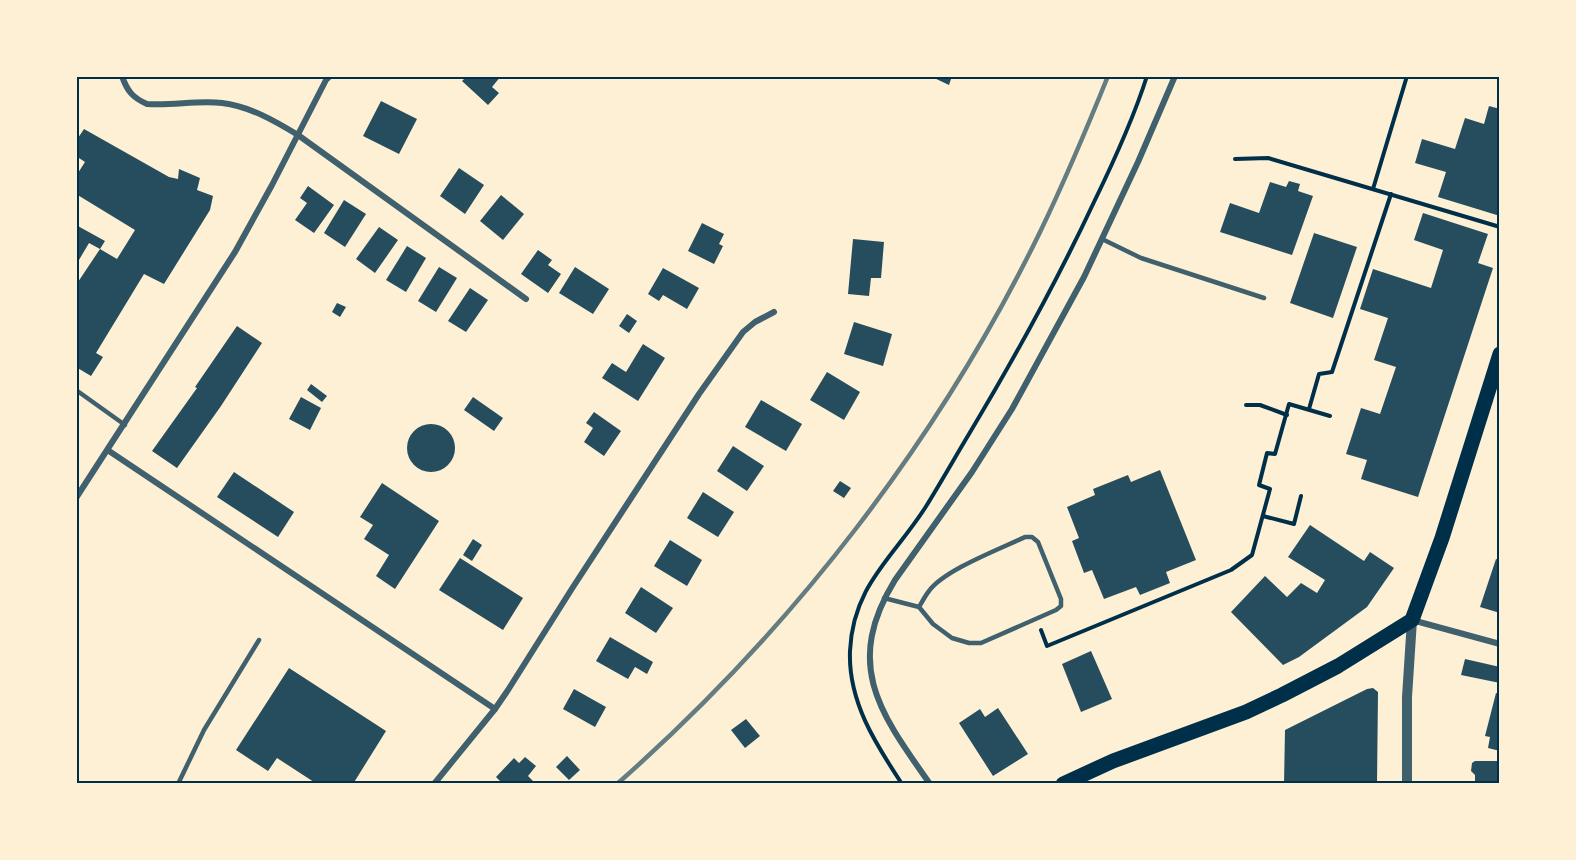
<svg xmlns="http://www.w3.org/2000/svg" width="1576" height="860" font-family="'DM Sans',sans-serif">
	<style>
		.building { fill: #264d5e }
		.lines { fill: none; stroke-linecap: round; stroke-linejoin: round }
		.path { stroke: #003049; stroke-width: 4 }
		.service { stroke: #3f606c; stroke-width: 4.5 }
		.minor { stroke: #3f606c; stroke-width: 6 }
		.tertiary { stroke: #3f606c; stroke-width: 10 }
		.primary { stroke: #003049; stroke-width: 15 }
		.rail { stroke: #657d81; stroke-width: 4.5 }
		.neatline { fill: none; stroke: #003049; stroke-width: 2 }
	</style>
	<rect width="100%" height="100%" fill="#fdf0d5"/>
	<g class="building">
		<polygon points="467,76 501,76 492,87 499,93 488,105 462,81"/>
		<polygon points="930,76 952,76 949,85"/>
		<polygon points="381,101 417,119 399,154 363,136"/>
		<polygon points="1489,106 1500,109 1500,216 1438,197 1446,172 1415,163 1422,139 1455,149 1465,118 1484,124"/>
		<polygon points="84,129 169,177 178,179 179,169 200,178 197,190 213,196 210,210 164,284 144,274 96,353 103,357 91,376 76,367 76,285 100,249 117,259 135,230 76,194 76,176 85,162 76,156 76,141"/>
		<polygon points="459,168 484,185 465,214 440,196"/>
		<polygon points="1289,181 1300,184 1298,191 1313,196 1292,255 1220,232 1230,203 1259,213 1270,182 1286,187"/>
		<polygon points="308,186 334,205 314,233 295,220 307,203 300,198"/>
		<polygon points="501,195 524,214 503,240 480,221"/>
		<polygon points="344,200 366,214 345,247 324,233"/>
		<polygon points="1423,213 1488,234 1478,263 1493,268 1418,497 1361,479 1367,460 1346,454 1361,408 1380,414 1396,367 1374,360 1388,318 1360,309 1373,269 1431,288 1443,250 1414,240"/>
		<polygon points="702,223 724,234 719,244 723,246 714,264 688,251"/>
		<polygon points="76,225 105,241 100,249 89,243 76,265"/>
		<polygon points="379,227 398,240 375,273 356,259"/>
		<polygon points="1314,233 1357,247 1333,318 1290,303"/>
		<polygon points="853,239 884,242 881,278 871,278 869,296 848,294"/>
		<polygon points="407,246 426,258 406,292 386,280"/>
		<polygon points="538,250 552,260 548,265 561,274 548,293 521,274"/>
		<polygon points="439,267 457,278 436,312 418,301"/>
		<polygon points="575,267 609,289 593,314 559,293"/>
		<polygon points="663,268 699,288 687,309 663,295 659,301 648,294"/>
		<polygon points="470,288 488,300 466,332 448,321"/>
		<polygon points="337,303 346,307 340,317 332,312"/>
		<polygon points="627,314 637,321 629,333 619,326"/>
		<polygon points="854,322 892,334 883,366 844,354"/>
		<polygon points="237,326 262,343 221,406 177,468 152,451 197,388 195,387"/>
		<polygon points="643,344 665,358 638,401 602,378 612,363 626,372"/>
		<polygon points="827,372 860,392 844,420 810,400"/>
		<polygon points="311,384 327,396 322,402 307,390"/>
		<polygon points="301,397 321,408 310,430 289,419"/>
		<polygon points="473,397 503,418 494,431 464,410"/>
		<polygon points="761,400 802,424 786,451 745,427"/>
		<polygon points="594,412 621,431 604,456 584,442 593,428 586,423"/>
		<circle cx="431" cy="448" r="24"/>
		<polygon points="733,446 764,466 747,491 717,471"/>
		<polygon points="1160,470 1196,560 1166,572 1170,583 1140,595 1136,587 1104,599 1092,570 1084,573 1072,541 1079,538 1067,507 1095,495 1093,489 1128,475 1131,482"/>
		<polygon points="234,472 294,512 278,537 217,497"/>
		<polygon points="840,481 851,488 844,498 833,491"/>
		<polygon points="382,483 439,521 395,589 376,576 389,555 364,539 373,525 360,517"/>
		<polygon points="703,492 734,512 718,537 687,518"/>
		<polygon points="1310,525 1364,561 1370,552 1394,568 1367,607 1299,657 1283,665 1231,612 1265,576 1287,597 1301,583 1317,593 1325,580 1288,557"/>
		<polygon points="473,539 482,545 472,561 463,555"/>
		<polygon points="670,540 702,560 687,586 654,566"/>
		<polygon points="460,558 523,598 503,630 439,590"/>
		<polygon points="1496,559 1500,560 1500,613 1480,607"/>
		<polygon points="641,587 673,608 656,633 625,613"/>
		<polygon points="610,637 653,662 647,674 635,667 628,679 596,661"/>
		<polygon points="1091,651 1112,699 1081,712 1062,664"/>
		<polygon points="1465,659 1500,667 1500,683 1461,675"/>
		<polygon points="289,668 386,731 353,784 317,784 277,758 268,771 236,750"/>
		<polygon points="1373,688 1378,692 1377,784 1284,784 1285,730 1367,689"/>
		<polygon points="574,689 606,707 595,727 563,709"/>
		<polygon points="1496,693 1500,694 1500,751 1488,748 1490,737 1485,736"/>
		<polygon points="998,708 1028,754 993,776 959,723 980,709 985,717"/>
		<polygon points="746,719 760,736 745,748 731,730"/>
		<polygon points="567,756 580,770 569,780 556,767"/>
		<polygon points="525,757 536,766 528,776 536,784 498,784 500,781 496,777 514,758 519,763"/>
		<polygon points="1475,761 1500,761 1500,784 1475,784 1475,775 1471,771 1472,763"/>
	</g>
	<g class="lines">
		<g class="path">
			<polyline points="1235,159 1268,158 1500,227"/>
			<polyline points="1373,189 1407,76"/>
			<polyline points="1246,405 1260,405 1287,415"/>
			<polyline points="1309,409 1319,374 1332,372 1391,194"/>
			<polyline points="1263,516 1294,524 1301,496"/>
			<polyline points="1041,630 1047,646 1231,570 1252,555 1270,489 1259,485 1267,453 1275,454 1289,404 1330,416"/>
			<path d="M 902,784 C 875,743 848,701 850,651 C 853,585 893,558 925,508 C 940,484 954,459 969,434 C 1014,359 1057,281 1094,202 C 1114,161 1133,120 1147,76"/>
		</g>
		<g class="service">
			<polyline points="1102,239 1141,258 1264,298"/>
			<polyline points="76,390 125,425"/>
			<path d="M 884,598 L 919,607 L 933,624 L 952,638 L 969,643 L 981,643 L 1056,610 L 1061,606 L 1061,599 L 1038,542 L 1032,537 L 1025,537 C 1000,549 944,570 929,591 C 925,596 922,602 919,607"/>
			<polyline points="178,784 204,730 259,640"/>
		</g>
		<g class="minor">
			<path d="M 122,76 C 127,91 133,98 147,104 C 172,106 198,100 222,103 C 249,106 275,121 298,135 L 526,299"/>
			<polyline points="109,451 495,709"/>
			<polyline points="76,498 235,252 272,185 326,80 330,76"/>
			<polyline points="1412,620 1500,644"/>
			<polyline points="434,784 495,709 508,690 573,587 699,394 743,332 755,322 774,312"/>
			<path d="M 930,784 C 880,713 843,665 895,580 L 972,472 L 1012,409 L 1084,277 L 1138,162 L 1175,76"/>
		</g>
		<polyline class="tertiary" points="1407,784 1407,697 1412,620"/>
		<polyline class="primary" points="1063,784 1113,761 1246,712 1282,695 1338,666 1412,620 1442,538 1500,354"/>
		<path class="rail" d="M 617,784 C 792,630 939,440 1041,230 C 1065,180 1087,128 1108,76"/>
	</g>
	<rect width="1576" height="860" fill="none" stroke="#fdf0d5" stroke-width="156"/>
	<rect x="78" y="78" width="1420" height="704" class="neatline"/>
</svg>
